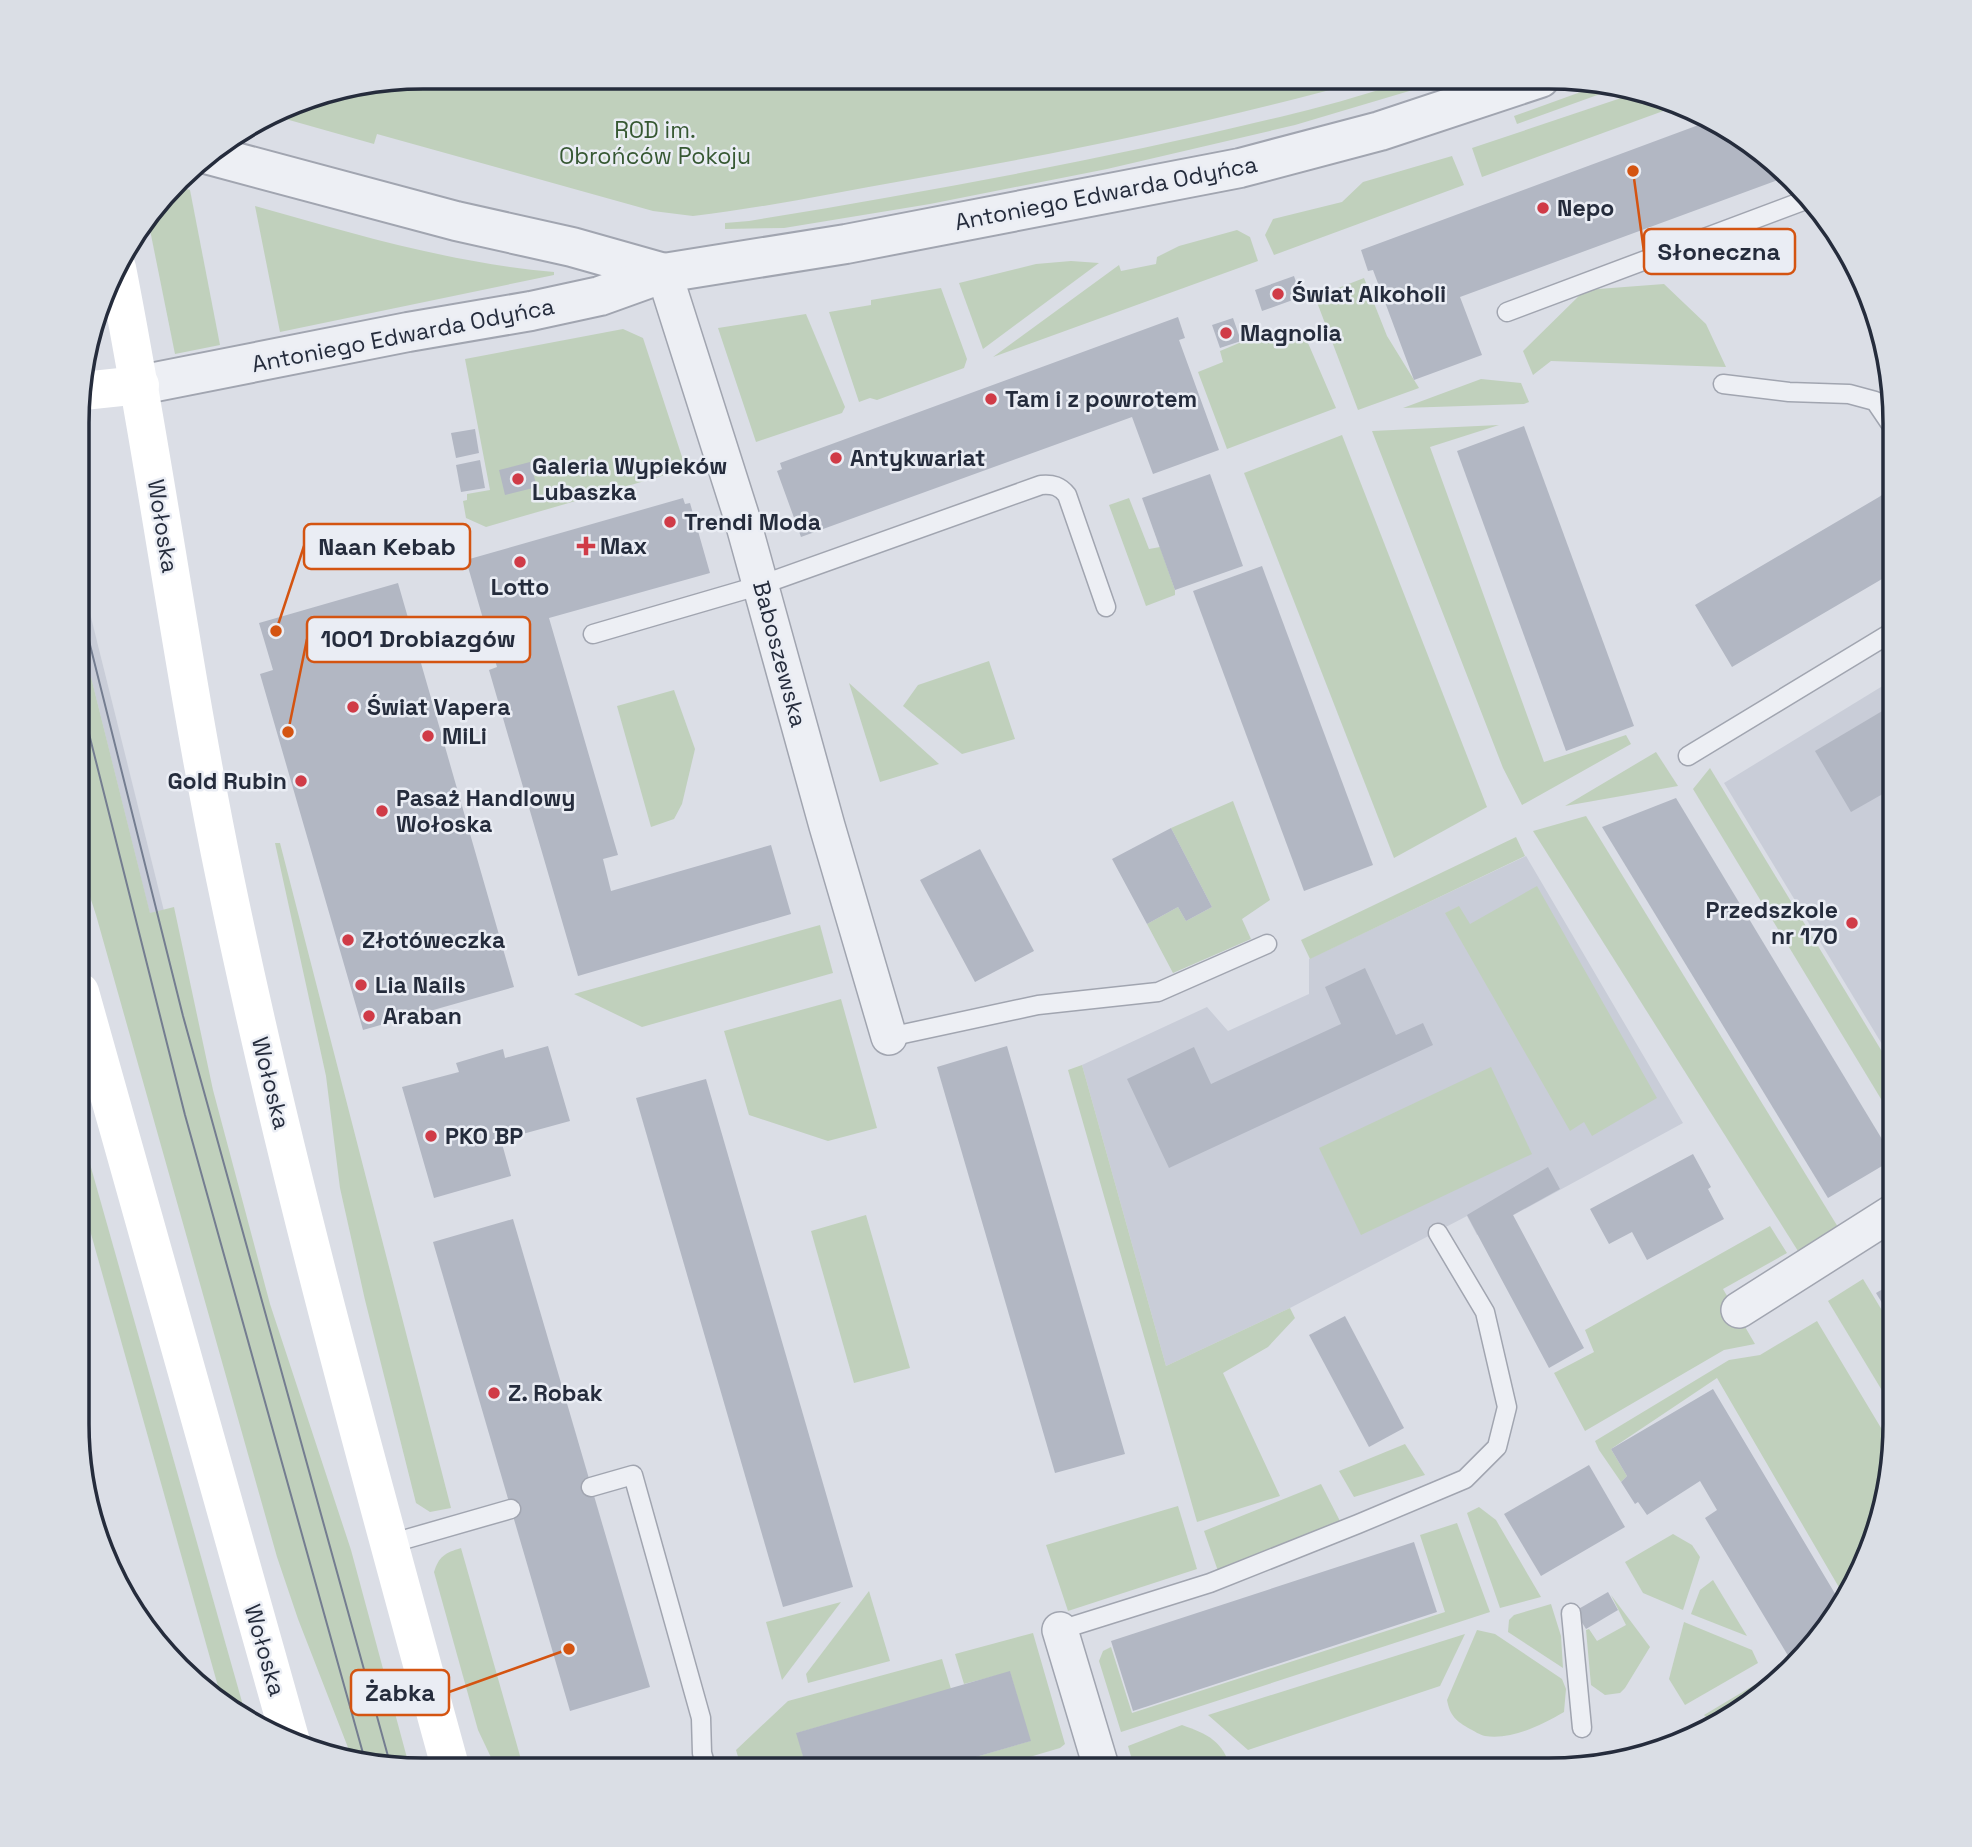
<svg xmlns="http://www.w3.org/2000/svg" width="1972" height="1847" font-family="'Space Grotesk',sans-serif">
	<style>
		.built { fill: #c9cdd8 }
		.green { fill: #c0d0bc }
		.building { fill: #b2b7c3 }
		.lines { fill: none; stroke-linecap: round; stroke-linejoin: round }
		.service-casing { stroke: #a1a5b0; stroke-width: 21 }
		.minor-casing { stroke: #a1a5b0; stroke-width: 38 }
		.tertiary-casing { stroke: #a1a5b0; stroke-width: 42 }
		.service { stroke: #edeff4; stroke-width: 18 }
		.minor { stroke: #edeff4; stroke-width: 35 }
		.tertiary { stroke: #edeff4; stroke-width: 38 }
		.secondary { stroke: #fff; stroke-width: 38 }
		.tram { stroke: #747d90; stroke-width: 2 }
		.poi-dot { fill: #d03b47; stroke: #eaedf4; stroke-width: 2.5 }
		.labels { text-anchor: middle; stroke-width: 5; stroke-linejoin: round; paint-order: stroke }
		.park-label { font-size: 23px; fill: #365832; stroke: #eaedf4 }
		.street-label { font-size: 23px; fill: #252c3c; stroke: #eaedf4 }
		.poi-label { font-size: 23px; font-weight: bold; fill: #252c3c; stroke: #eaedf4; text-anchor: start }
		.rim { fill: none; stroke: #252c3c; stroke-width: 3.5 }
		.leader { fill: none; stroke: #d45411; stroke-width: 2.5 }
		.callout-dot { fill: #d45411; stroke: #eaedf4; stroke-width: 2.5 }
		.callout { fill: #eaedf4; stroke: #d45411; stroke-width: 2.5 }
		.callout-label { font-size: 24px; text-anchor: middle; font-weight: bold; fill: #252c3c }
	</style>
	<rect width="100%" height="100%" fill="#dbdee6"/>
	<g class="built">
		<polygon points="82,581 164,911 150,914 82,641"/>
		<polygon points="1894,679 1895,1063 1894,1064 1724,783"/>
		<polygon points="1526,856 1683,1123 1477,1235 1467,1216 1290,1308 1166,1366 1082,1065 1207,1007 1228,1031 1309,994 1309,959"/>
	</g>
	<g class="green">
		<path d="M 423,77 L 1374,78 C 1219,121 1061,153 902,181 C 833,193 763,208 693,216 L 653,211 L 377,134 L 374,144 L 275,116 L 311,95 Z"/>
		<path d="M 1420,78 L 1453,78 L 1295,125 L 1107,169 L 930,204 L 784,228 L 725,229 L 725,223 L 749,221 C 931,191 1112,158 1292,114 C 1335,104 1377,90 1420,78 Z"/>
		<polygon points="1600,85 1614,89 1517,124 1514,116"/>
		<polygon points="1633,94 1677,106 1482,177 1472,148"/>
		<polygon points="1452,156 1464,185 1274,255 1265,235 1273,219 1342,202 1363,182"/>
		<polygon points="176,186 190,190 220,345 175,354 148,220"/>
		<path d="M 255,206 C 354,234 451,263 554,272 L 554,275 L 280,332 Z"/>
		<polygon points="1237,230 1250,237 1258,261 993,357 1119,265 1121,271 1156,264 1157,257 1179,246"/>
		<polygon points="1071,261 1099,263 983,349 959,283 1036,264"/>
		<polygon points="1364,278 1387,336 1419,388 1358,410 1315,297"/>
		<polygon points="1664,284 1706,324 1726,367 1551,361 1533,375 1523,351 1585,290"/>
		<polygon points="941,288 967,359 964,368 877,400 870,398 859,402 829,312 871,305 871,300"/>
		<polygon points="806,314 845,407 842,413 756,442 718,328"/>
		<polygon points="623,329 643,338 686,469 486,527 466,518 463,501 467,500 467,494 490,490 465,359"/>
		<polygon points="1268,331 1305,336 1336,408 1227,449 1198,372 1223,362 1220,351"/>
		<polygon points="1481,379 1521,383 1529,402 1524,404 1403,408"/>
		<polygon points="1499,425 1430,447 1544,762 1626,735 1631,744 1522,805 1503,768 1372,431"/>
		<polygon points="1342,435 1487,807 1394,858 1244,473"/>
		<polygon points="1129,498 1149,549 1160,547 1175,590 1175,595 1146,606 1109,505"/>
		<polygon points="82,641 150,913 174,907 213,1090 270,1304 351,1550 410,1769 354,1763 298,1619 277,1557 96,915 81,869"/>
		<polygon points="989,661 1015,739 962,754 903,706 918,685"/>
		<polygon points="849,683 939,764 880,782"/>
		<polygon points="674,690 695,749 682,804 674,819 651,827 617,706"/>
		<polygon points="1656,752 1678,786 1565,806"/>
		<polygon points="1710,768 1895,1073 1895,1122 1693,789"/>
		<polygon points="1233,801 1270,900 1242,919 1251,939 1173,973 1147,924 1178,907 1186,921 1212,907 1171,828"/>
		<polygon points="1586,816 1841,1232 1803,1259 1533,831"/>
		<polygon points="1516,837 1525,856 1310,959 1301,940"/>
		<polygon points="275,843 280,843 451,1508 430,1512 416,1503 365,1300 340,1188 326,1076"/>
		<polygon points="1537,886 1657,1098 1592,1136 1584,1122 1570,1131 1445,913 1459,906 1470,924"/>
		<polygon points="820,925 833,973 642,1027 574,994"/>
		<polygon points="841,999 877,1128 828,1141 749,1115 724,1031"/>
		<polygon points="1082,1065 1166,1366 1290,1308 1295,1318 1268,1347 1223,1373 1280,1496 1197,1522 1068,1070"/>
		<polygon points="1491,1067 1532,1154 1361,1235 1319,1148"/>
		<polygon points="79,1125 246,1716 221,1697 79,1191"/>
		<polygon points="866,1215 910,1368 854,1383 811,1231"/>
		<polygon points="1770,1226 1787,1253 1723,1289 1755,1344 1724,1350 1585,1431 1554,1373 1594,1352 1585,1330"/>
		<polygon points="1863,1279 1895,1332 1895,1412 1828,1301"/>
		<polygon points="1817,1321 1893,1448 1888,1492 1859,1577 1844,1596 1717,1378 1611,1449 1627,1476 1621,1482 1599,1450 1595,1441 1729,1360 1760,1355"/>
		<polygon points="1405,1444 1425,1475 1354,1497 1339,1471"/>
		<polygon points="1321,1484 1341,1523 1218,1571 1204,1531"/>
		<polygon points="1178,1506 1197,1569 1068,1611 1046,1545"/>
		<polygon points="1479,1507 1496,1520 1541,1597 1500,1608 1467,1513"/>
		<polygon points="1457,1523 1490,1612 1121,1732 1099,1661 1103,1651 1111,1647 1132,1713 1445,1612 1420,1535"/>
		<polygon points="1673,1534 1692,1545 1700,1557 1683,1610 1643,1593 1625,1562"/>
		<path d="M 461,1548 L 524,1770 L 497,1770 L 478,1730 L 434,1572 C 439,1556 445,1553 461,1548 Z"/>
		<polygon points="1713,1580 1747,1636 1691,1614 1700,1590"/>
		<polygon points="869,1591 890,1661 808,1683 806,1674"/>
		<polygon points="1611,1595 1650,1647 1625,1688 1620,1693 1605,1695 1591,1685 1586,1630 1589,1629 1597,1641 1626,1625"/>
		<polygon points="841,1602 782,1680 766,1622"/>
		<polygon points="1551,1604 1561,1636 1563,1668 1508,1632 1509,1620 1514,1615"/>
		<polygon points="1684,1622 1752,1650 1758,1663 1685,1705 1669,1679"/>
		<path d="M 1477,1630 L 1495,1634 L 1562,1679 L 1566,1689 L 1564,1712 C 1542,1725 1512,1740 1485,1736 C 1480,1735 1474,1731 1470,1729 C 1456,1721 1450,1716 1447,1700 Z"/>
		<polygon points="1033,1633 1065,1744 1060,1748 986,1770 931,1770 1030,1741 1010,1672 964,1684 955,1654"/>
		<polygon points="1465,1634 1440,1686 1248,1750 1208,1715"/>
		<polygon points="942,1659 951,1689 797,1733 807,1770 742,1770 736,1750 788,1701"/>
		<polygon points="1766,1678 1772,1688 1713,1724 1704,1715"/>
		<path d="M 1182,1725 C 1207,1734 1224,1741 1230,1769 L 1135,1770 L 1128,1746 Z"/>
		<polygon points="1686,1727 1695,1735 1681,1744 1655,1750 1653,1746"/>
		<polygon points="1633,1754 1571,1769 1561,1769 1559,1765"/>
	</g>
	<g class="building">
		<polygon points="1712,120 1786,177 1460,297 1482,355 1414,380 1373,270 1368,271 1361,250"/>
		<polygon points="1294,276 1301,297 1262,311 1255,290"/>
		<polygon points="1178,317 1185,338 1179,340 1219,450 1153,474 1132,417 801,537 777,471 782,469 780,463"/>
		<polygon points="1233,318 1241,341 1220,348 1212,325"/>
		<polygon points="1524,426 1634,726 1566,751 1457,451"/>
		<polygon points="475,429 479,453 456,458 451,433"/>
		<polygon points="480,460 485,488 461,492 456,465"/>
		<polygon points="530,462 537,487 505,495 499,470"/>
		<polygon points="1210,474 1243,566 1175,590 1142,498"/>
		<polygon points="1894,476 1894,572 1732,667 1695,605 1879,497 1893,487 1889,480"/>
		<polygon points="683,498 685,504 690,503 710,573 549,618 618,855 603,859 611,891 771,845 791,914 578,976 489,670 497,667 466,560"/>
		<polygon points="1262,566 1373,865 1304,891 1193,591"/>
		<polygon points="398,583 514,987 363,1030 260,674 273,670 259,623"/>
		<polygon points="1894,704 1895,787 1851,812 1815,751"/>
		<polygon points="1676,798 1894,1159 1828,1198 1602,827"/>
		<polygon points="1171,828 1212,907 1186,921 1178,907 1147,924 1112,859"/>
		<polygon points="980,849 1034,951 975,982 920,880"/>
		<polygon points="1365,968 1396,1035 1423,1023 1433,1045 1169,1168 1127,1079 1194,1047 1211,1084 1341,1024 1325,987"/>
		<polygon points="548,1046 570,1121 501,1140 511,1176 434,1198 402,1087 459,1072 456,1063 503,1049 505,1058"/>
		<polygon points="1007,1046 1125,1454 1055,1473 937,1067"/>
		<polygon points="706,1079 853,1587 783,1607 636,1098"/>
		<polygon points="1693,1154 1711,1187 1708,1189 1724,1219 1647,1260 1632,1232 1609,1244 1590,1209"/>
		<polygon points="1548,1167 1560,1189 1513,1215 1584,1348 1549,1368 1467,1215"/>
		<polygon points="513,1219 650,1687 570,1711 433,1242"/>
		<polygon points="1895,1282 1895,1324 1876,1293"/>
		<polygon points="1345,1316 1404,1428 1369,1447 1309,1335"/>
		<polygon points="1713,1389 1840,1602 1793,1664 1705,1518 1717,1510 1700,1481 1647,1515 1638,1502 1635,1504 1621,1482 1627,1476 1611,1449"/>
		<polygon points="1589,1465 1625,1527 1541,1576 1504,1514"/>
		<polygon points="1414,1542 1437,1612 1133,1711 1111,1641"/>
		<polygon points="1608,1592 1618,1610 1586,1629 1575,1611"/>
		<polygon points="1010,1671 1031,1741 931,1770 807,1770 796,1733"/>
	</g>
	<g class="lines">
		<g class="service-casing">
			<g id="service">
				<polyline points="1507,312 1811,198"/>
				<polyline points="1723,384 1789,392 1849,394 1875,401 1894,429"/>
				<path d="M 593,634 L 761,585 L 1041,485 C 1053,484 1060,486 1067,495 L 1106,607"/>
				<polyline points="1688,756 1894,631"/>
				<polyline points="889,1037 1038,1005 1158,992 1267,944"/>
				<polyline points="591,1487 633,1475 701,1718 702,1753 707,1770"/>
				<polyline points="389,1544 511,1509"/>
				<polyline points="1571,1613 1582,1728"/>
				<polyline points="1060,1630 1210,1583 1358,1524 1465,1479 1497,1447 1507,1407 1485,1312 1438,1233"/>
			</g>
		</g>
		<g class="minor-casing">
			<g id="minor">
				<polyline points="664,273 741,515 827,826 889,1037"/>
				<polyline points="1739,1310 1895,1211"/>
				<polyline points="1060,1630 1102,1770"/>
			</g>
		</g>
		<g class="tertiary-casing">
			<g id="tertiary">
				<polyline points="209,155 456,221 572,247 664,273"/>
				<polyline points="140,385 408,332 531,311 600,296 664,273 846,244 1240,168 1380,131 1540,78"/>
			</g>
		</g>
		<use href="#service" class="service"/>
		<use href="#minor" class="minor"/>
		<use href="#tertiary" class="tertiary"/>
		<g class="secondary">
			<path d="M 117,268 C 157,471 183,676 225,878 C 287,1178 370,1474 451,1770"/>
			<polyline points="83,391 140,385"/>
			<polyline points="80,992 291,1742"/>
		</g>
		<g class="tram">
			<polyline points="82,613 183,1016 391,1767"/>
			<polyline points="82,706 185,1115 366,1764"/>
		</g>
	</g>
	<g class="poi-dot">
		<circle cx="1543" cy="208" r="7"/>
		<circle cx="1278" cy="294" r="7"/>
		<circle cx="1226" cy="333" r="7"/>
		<circle cx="991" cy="399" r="7"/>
		<circle cx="836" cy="458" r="7"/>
		<circle cx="518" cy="479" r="7"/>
		<circle cx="670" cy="522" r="7"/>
		<path d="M582.5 535.5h7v7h7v7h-7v7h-7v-7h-7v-7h7z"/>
		<circle cx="520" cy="562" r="7"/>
		<circle cx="353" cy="707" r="7"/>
		<circle cx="428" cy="736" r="7"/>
		<circle cx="301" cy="781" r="7"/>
		<circle cx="382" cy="811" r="7"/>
		<circle cx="1852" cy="923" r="7"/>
		<circle cx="348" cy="940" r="7"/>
		<circle cx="361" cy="985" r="7"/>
		<circle cx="369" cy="1016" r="7"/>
		<circle cx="431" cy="1136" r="7"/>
		<circle cx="494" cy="1393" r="7"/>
	</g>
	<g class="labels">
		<g class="park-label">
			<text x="655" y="138">ROD im.<tspan x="655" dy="26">Obrońców Pokoju</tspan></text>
		</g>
		<g class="street-label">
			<text transform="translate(1106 193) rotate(-11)" y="8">Antoniego Edwarda Odyńca</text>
			<text transform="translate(403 335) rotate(-11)" y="8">Antoniego Edwarda Odyńca</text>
			<text transform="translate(163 526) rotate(81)" y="8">Wołoska</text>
			<text transform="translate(780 654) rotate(75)" y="8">Baboszewska</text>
			<text transform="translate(271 1083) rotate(76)" y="8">Wołoska</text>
			<text transform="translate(265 1650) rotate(74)" y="8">Wołoska</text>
		</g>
		<g class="poi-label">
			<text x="1557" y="216">Nepo</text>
			<text x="1292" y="302">Świat Alkoholi</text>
			<text x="1240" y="341">Magnolia</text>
			<text x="1005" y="407">Tam i z powrotem</text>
			<text x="850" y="466">Antykwariat</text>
			<text x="532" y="474">Galeria Wypieków<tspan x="532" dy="26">Lubaszka</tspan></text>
			<text x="684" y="530">Trendi Moda</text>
			<text x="600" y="554">Max</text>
			<text x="520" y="595" text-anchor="middle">Lotto</text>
			<text x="367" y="715">Świat Vapera</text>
			<text x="442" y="744">MiLi</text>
			<text x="287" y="789" text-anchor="end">Gold Rubin</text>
			<text x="396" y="806">Pasaż Handlowy<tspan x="396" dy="26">Wołoska</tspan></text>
			<text x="1838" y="918" text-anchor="end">Przedszkole<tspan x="1838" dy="26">nr 170</tspan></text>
			<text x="362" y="948">Złotóweczka</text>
			<text x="375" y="993">Lia Nails</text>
			<text x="383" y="1024">Araban</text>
			<text x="445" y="1144">PKO BP</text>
			<text x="508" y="1401">Z. Robak</text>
		</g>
	</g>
	<path d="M0 0H1972V1847H0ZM423 89H1549A334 334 0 0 1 1883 423V1424A334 334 0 0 1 1549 1758H423A334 334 0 0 1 89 1424V423A334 334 0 0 1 423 89Z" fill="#dadee5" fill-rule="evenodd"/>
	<path class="rim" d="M423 89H1549A334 334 0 0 1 1883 423V1424A334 334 0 0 1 1549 1758H423A334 334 0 0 1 89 1424V423A334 334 0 0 1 423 89Z"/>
	<path class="leader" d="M1633 171L1644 252M276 631L304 546M288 732L307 639M569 1649L449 1692"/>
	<g class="callout-dot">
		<circle cx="1633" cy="171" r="7"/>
		<circle cx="276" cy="631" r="7"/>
		<circle cx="288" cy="732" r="7"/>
		<circle cx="569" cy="1649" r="7"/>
	</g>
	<g class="callout">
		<rect x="1644" y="229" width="151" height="45" rx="7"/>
		<rect x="304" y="524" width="166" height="45" rx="7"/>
		<rect x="307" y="617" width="223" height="45" rx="7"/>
		<rect x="351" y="1670" width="98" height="45" rx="7"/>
	</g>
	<g class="callout-label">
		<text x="1719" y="260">Słoneczna</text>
		<text x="387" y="555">Naan Kebab</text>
		<text x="418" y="647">1001 Drobiazgów</text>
		<text x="400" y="1701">Żabka</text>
	</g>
</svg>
